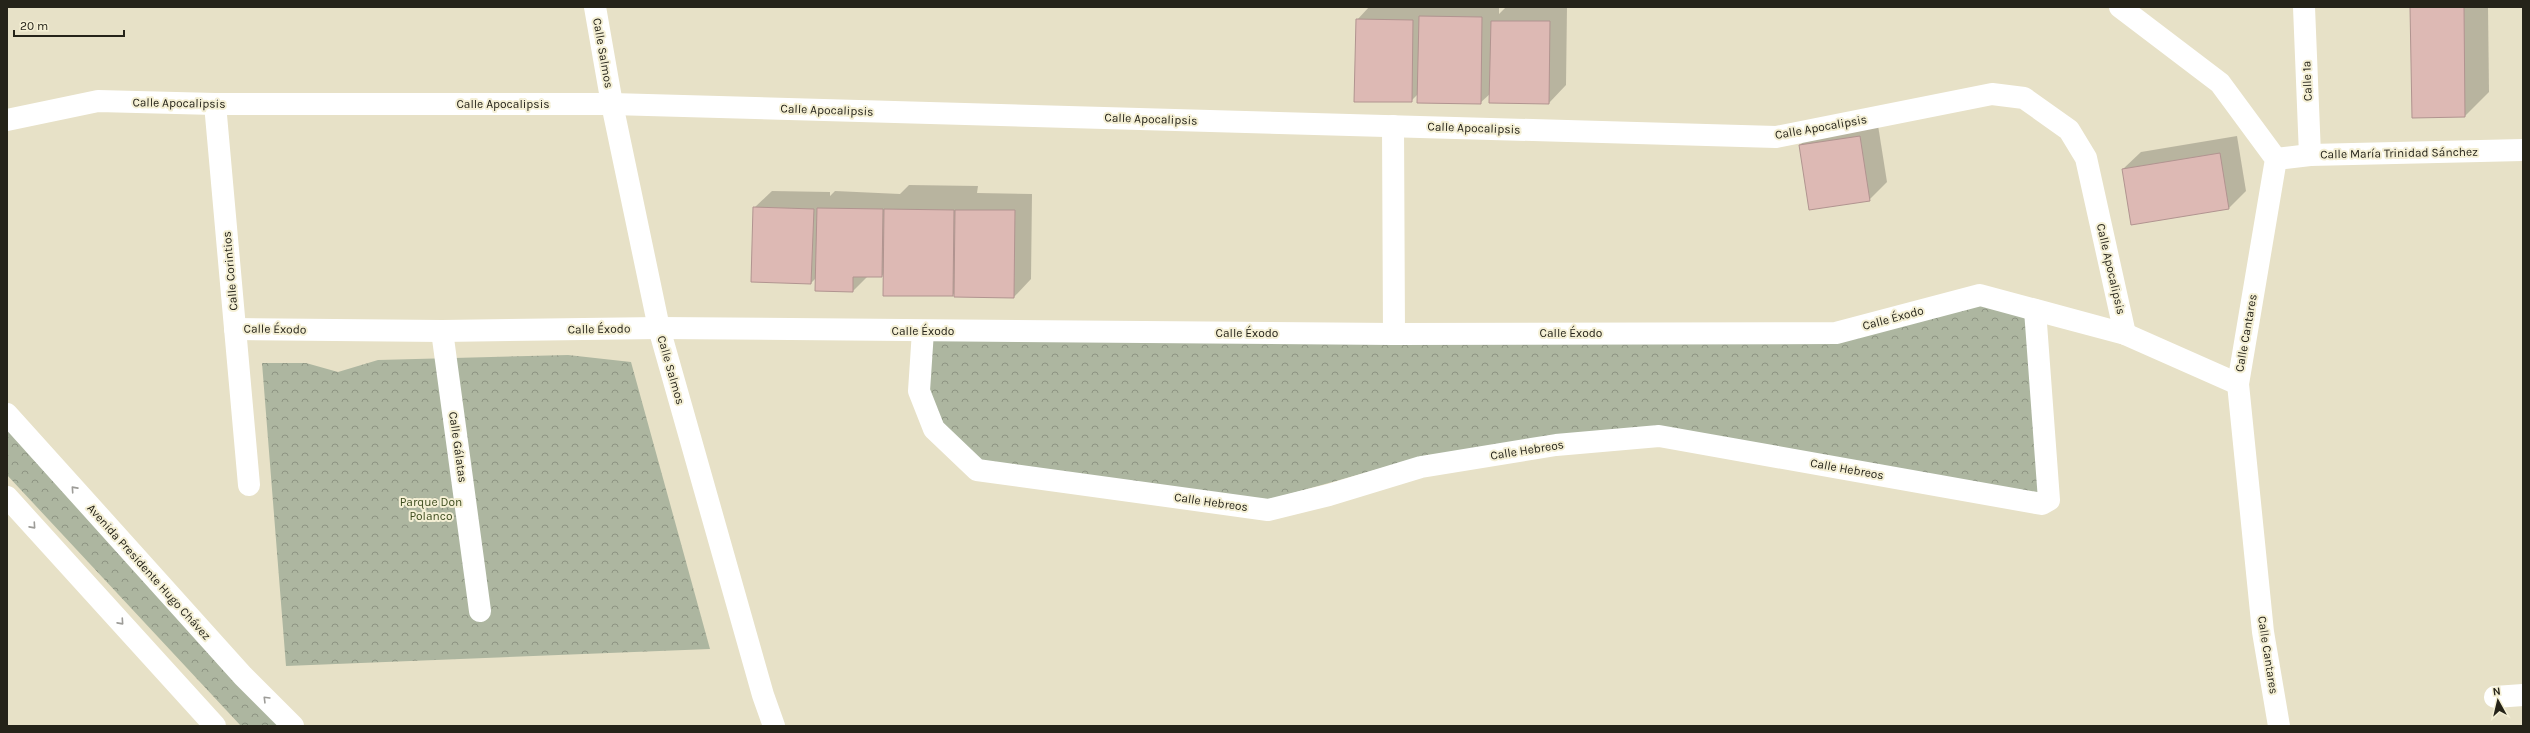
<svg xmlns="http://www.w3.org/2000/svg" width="2530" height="733" font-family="Karla,sans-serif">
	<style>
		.park { fill: url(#park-crowns) }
		.shadow { fill: #0003 }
		.building { fill: #ddb9b4; stroke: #b19490 }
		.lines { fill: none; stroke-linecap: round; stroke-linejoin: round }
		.minor { stroke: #fff; stroke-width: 22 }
		.secondary { stroke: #fff; stroke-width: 22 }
		.oneway { stroke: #9d9c98 }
		.labels { text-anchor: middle; stroke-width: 4; stroke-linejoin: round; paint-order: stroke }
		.street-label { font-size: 12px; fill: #252319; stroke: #f4efd4 }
		.park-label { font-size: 12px; fill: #3d4c1e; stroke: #f4efd4 }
	</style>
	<defs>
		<pattern id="park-crowns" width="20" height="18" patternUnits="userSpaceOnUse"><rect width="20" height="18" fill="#adb6a0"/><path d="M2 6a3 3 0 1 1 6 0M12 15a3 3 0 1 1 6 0" fill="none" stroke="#8d9482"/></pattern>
	</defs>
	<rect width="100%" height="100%" fill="#e7e1c7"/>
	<g class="park">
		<polygon points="1978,302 2029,316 2046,500 1659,427 1414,459 1265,501 979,460 941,423 926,388 930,338 1832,342"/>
		<polygon points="568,355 631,362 710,649 286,666 262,363 306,363 338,372 378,360"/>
		<polygon points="7,402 258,687 296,726 241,726 7,475"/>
	</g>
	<g class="shadow">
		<polygon points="1369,7 1499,7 1499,14 1506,7 1567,7 1566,85 1549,103 1491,93 1480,103 1418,94 1411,101 1357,20"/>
		<polygon points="2411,7 2488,7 2489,92 2465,116 2413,117"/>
		<polygon points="1877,119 1887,182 1869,200 1800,145 1817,128"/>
		<polygon points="2237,136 2246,191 2229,208 2123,169 2141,152"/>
		<polygon points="909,185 978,186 977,193 1032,194 1031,279 1014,297 955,293 952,295 884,273 882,276 868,276 853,291 816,278 811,283 754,208 772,191 830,192 830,196 835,191 900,194"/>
	</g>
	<g class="building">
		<polygon points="2410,7 2464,7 2465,117 2412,118"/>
		<polygon points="1419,16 1482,17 1481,104 1417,103"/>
		<polygon points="1356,19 1413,20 1412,102 1354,102"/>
		<polygon points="1491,21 1550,21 1549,104 1489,103"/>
		<polygon points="1860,136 1870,201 1809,210 1799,145"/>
		<polygon points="2220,153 2229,209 2131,225 2122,169"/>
		<polygon points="753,207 814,209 811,284 751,282"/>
		<polygon points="817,208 883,209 882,277 853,277 853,292 815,291"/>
		<polygon points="884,209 954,210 953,296 883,296"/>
		<polygon points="955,210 1015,210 1014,298 954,297"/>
	</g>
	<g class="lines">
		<g class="minor">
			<polyline points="595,7 612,104 659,328 763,695 774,726"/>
			<polyline points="2120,7 2220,83 2276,159 2238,384 2263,632 2279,726"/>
			<polyline points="2304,7 2310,155"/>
			<polyline points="215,104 249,485"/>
			<polyline points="7,120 98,101 215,104 612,104 1776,137 1992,94 2024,98 2069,130 2086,158 2125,334"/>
			<polyline points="1393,126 1394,334"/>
			<polyline points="2276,159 2310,155 2523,150"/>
			<polyline points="235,329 442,331 659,328 1394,334 1836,333 1980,295 2125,334 2238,384"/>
			<polyline points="442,331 480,611"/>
			<polyline points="923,331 919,391 934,429 977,470 1268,510 1329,495 1421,467 1556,445 1659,436 2042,504 2049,500 2035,310"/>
			<polyline points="2495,697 2523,695"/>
		</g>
		<g class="secondary">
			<polyline points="7,414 243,676 293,726"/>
			<polyline points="7,497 215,726"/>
		</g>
	</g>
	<defs><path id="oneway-chevron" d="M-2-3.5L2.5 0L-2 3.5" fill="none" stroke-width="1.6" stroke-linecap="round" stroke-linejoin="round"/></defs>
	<g class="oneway">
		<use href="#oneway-chevron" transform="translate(74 489) rotate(-132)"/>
		<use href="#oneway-chevron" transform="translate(33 526) rotate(48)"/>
		<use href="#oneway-chevron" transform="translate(121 622) rotate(48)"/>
		<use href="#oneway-chevron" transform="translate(266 699) rotate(-135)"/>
	</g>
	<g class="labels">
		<g class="street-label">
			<text transform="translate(603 53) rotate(80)" y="4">Calle Salmos</text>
			<text transform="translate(2307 81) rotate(-92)" y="4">Calle 1a</text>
			<text transform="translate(179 103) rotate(1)" y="4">Calle Apocalipsis</text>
			<text x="503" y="108">Calle Apocalipsis</text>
			<text transform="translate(827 110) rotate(2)" y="4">Calle Apocalipsis</text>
			<text transform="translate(1151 119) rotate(2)" y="4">Calle Apocalipsis</text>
			<text transform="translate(1821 127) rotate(-10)" y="4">Calle Apocalipsis</text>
			<text transform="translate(1474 128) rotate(2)" y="4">Calle Apocalipsis</text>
			<text transform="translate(2399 153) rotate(-1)" y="4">Calle María Trinidad Sánchez</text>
			<text transform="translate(2111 269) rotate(77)" y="4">Calle Apocalipsis</text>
			<text transform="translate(230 271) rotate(-95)" y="4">Calle Corintios</text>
			<text transform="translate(1893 318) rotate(-15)" y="4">Calle Éxodo</text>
			<text transform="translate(275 329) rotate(1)" y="4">Calle Éxodo</text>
			<text transform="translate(599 329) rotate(-1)" y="4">Calle Éxodo</text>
			<text x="923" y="335">Calle Éxodo</text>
			<text x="1247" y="337">Calle Éxodo</text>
			<text x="1571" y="337">Calle Éxodo</text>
			<text transform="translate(2246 333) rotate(-80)" y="4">Calle Cantares</text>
			<text transform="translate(671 370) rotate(74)" y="4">Calle Salmos</text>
			<text transform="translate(458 447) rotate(82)" y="4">Calle Gálatas</text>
			<text transform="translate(1527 450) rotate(-9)" y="4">Calle Hebreos</text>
			<text transform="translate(1847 469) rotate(10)" y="4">Calle Hebreos</text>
			<text transform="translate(1211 502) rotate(8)" y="4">Calle Hebreos</text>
			<text transform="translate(149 572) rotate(48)" y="4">Avenida Presidente Hugo Chávez</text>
			<text transform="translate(2268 655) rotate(81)" y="4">Calle Cantares</text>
		</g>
		<g class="park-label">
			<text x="431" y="506">Parque Don<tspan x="431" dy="14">Polanco</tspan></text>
		</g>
	</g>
	<rect width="2530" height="733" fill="none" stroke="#252319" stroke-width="16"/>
	<g transform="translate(2498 701) rotate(352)" stroke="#f4efd4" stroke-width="3" paint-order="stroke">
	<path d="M0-3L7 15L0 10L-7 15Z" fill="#252319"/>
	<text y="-6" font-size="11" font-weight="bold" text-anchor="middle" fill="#252319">N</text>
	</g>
	<path d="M14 30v6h110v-6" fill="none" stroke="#252319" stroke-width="2"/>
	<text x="20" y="30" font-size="12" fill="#252319" stroke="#f4efd4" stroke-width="3" paint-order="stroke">20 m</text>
</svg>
